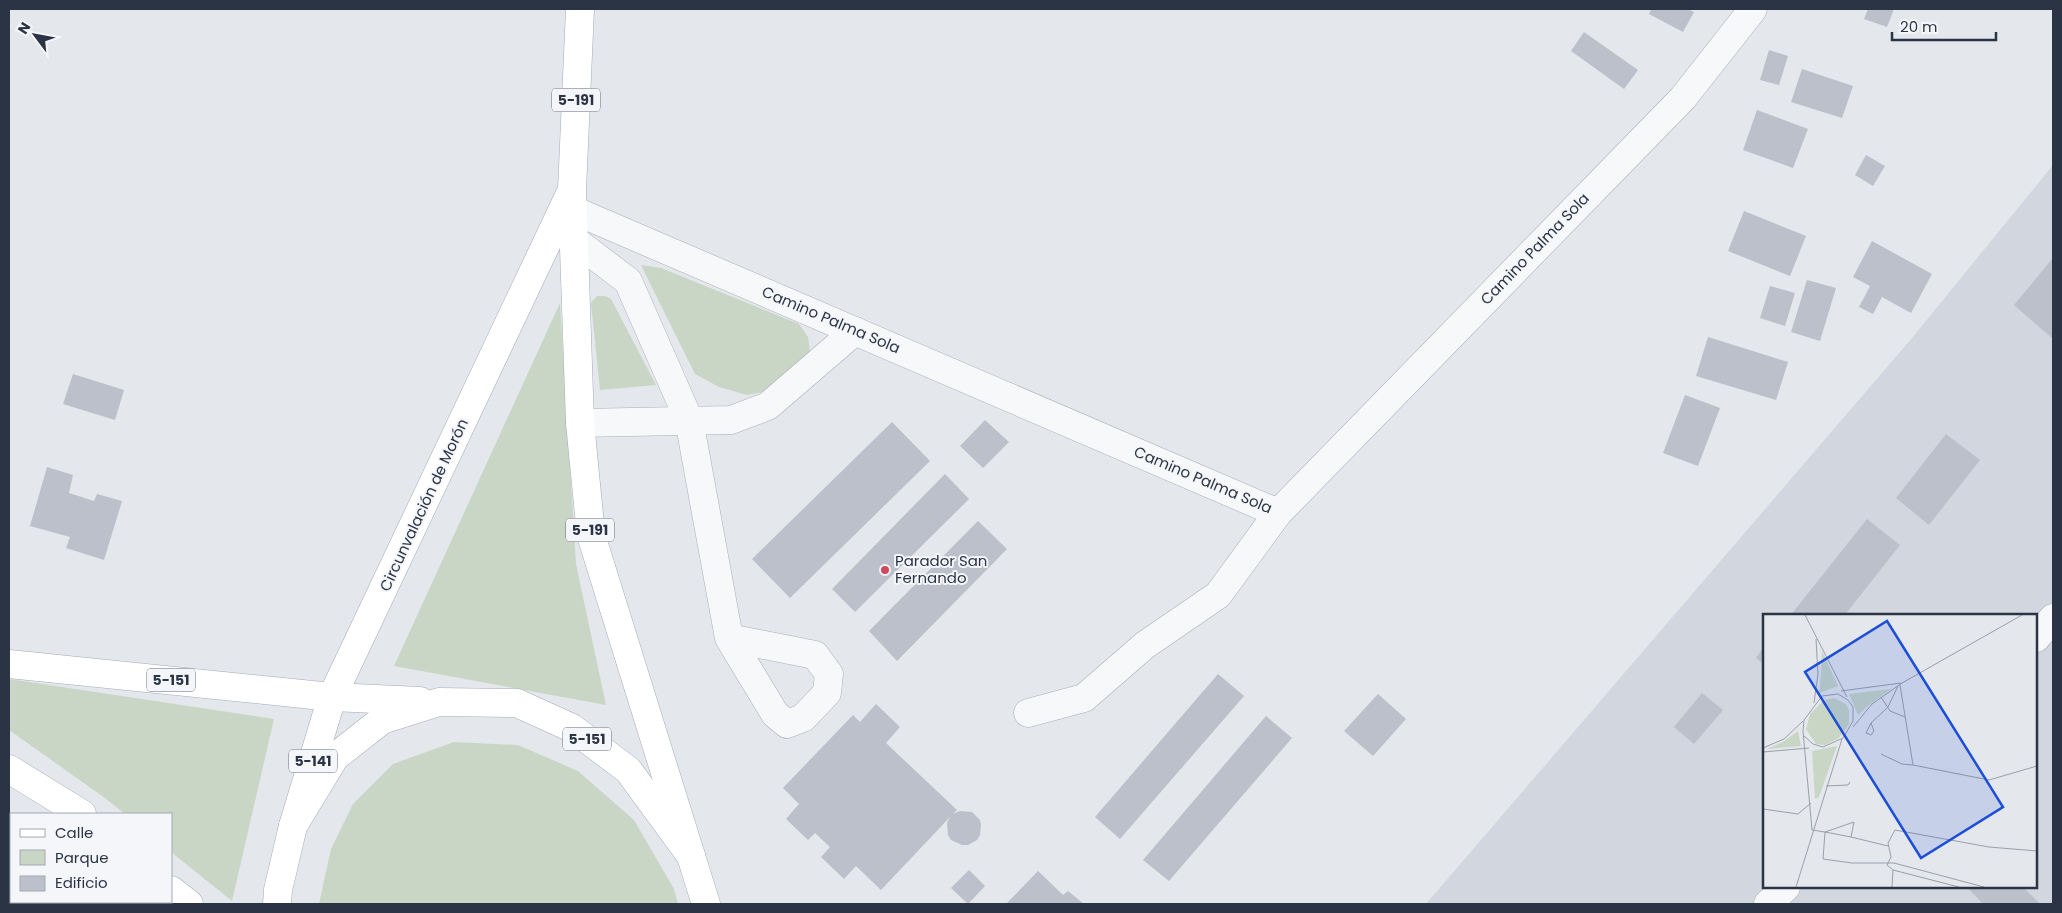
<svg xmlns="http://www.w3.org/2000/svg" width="2062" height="913" font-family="Poppins,sans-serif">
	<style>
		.built { fill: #d2d6de; fill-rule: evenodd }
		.green { fill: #c9d6c5 }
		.building { fill: #bbc0ca }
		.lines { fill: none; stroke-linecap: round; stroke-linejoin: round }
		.minor-casing { stroke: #a9aeb7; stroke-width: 29 }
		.major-casing { stroke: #a3abb8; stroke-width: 29 }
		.minor { stroke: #f7f8fa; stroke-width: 28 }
		.major { stroke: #fff; stroke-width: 28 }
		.poi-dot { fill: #d1495b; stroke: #f4f6f9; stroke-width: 2 }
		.labels { text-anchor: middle; stroke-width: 4; stroke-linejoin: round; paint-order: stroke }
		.shield { fill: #f4f6f9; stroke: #676e7b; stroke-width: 1 }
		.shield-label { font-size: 14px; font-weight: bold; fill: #2b3445 }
		.street-label { font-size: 15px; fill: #2b3445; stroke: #f4f6f9 }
		.poi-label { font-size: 15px; fill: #2b3445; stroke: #f4f6f9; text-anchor: start }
		.inset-road { fill: none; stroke: #9a9fa9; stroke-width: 1 }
		.view { fill: #1d4ed8; fill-opacity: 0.15; stroke: #1d4ed8; stroke-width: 2.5 }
		.inset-edge { fill: none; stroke: #2b3445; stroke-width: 2.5 }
	</style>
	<rect width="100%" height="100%" fill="#e4e7ec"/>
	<path class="built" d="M 2053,165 L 2053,904 L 1426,904 L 1912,338 ZM 1764,616 L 2036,616 L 2036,887 L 1764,887 Z"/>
	<g class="green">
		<polygon points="641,265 661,268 799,324 808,337 810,352 773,390 747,395 719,387 695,374"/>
		<polygon points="597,296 605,296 611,299 656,385 600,390 591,303"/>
		<polygon points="560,303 576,564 606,705 394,666"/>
		<polygon points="9,679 274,719 232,901 171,852 171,814 125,814 105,798 9,730"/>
		<polygon points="454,742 518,745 578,771 634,820 674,889 678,904 319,904 331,849 353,804 393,764"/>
	</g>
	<g class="building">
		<polygon points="1651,9 1687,9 1694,12 1683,32 1649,14"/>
		<polygon points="1868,9 1894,9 1887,27 1864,19"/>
		<polygon points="1584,32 1638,70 1624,89 1571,51"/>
		<polygon points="1769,50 1788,56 1779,85 1760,80"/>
		<polygon points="1802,69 1853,86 1842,118 1791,102"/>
		<polygon points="1757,110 1808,129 1793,168 1743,150"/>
		<polygon points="1866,155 1885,166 1873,186 1855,175"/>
		<polygon points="1744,211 1806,236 1790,276 1728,251"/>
		<polygon points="1872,241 1932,274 1911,313 1882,297 1873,314 1859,307 1870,286 1853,277"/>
		<polygon points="2053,258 2053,339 2014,305"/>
		<polygon points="1807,280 1836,288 1820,341 1791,332"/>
		<polygon points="1770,286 1795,293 1785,326 1760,318"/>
		<polygon points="1708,337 1788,362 1776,400 1696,376"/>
		<polygon points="73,374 124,390 115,420 63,404"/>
		<polygon points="1685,395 1720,408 1698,466 1663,453"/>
		<polygon points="985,420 1009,442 983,468 960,446"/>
		<polygon points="892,422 930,461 790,598 752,559"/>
		<polygon points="1946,434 1980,460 1929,525 1896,498"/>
		<polygon points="47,467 73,475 69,493 94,501 97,494 122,501 104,560 66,548 70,537 30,526"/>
		<polygon points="945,474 969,499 855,612 832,589"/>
		<polygon points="1867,519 1900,545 1844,616 1790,616"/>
		<polygon points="978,521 1007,549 897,661 869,631"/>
		<polygon points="1764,647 1764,664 1756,658"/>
		<polygon points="1218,674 1244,696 1120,839 1095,817"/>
		<polygon points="1702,693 1723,710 1694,744 1674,727"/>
		<polygon points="1378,694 1406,719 1373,756 1344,731"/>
		<polygon points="876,704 900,727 886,743 957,810 953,814 960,811 972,812 980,820 981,825 980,835 977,840 968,845 962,845 951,840 948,835 947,823 950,817 881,890 856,866 844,879 821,857 830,847 815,833 808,840 786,819 799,804 783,788 853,715 860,722"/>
		<polygon points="1266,716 1292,738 1169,881 1143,860"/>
		<polygon points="969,870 985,886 968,904 951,888"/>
		<polygon points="1038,871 1063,895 1068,891 1084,904 1006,904"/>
		<polygon points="1967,887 2023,887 2040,904 1983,904"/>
	</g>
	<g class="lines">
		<g class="minor-casing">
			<g id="minor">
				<polyline points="573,210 1278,513 1683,98 1753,9"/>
				<polyline points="574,240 628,281 689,420 729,638 775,714 787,724 803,718 827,693 829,674 815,655 729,638"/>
				<polyline points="580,423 731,420 768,406 855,331"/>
				<polyline points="2036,638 2053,618"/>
				<polyline points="1028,713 1084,698 1145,645 1218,595 1278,513"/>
				<polyline points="1768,904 1786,887"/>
			</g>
		</g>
		<g class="major-casing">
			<g id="major">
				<polyline points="580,9 572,190 580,423 591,535 691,856"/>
				<polyline points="9,664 332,697 420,701"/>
				<polyline points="9,769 82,814"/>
				<polyline points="293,826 332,697 570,194"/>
				<polyline points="171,890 189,904"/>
				<polyline points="277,904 278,890 293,826 335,757 382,720 439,702 517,703 572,728 628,770 691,856 706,904"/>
			</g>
		</g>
		<use href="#minor" class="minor"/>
		<use href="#major" class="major"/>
	</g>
	<circle class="poi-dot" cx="885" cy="570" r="5"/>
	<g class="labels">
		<g class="shield">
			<rect x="552" y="88.5" width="48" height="23" rx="4"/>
			<rect x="566" y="518.5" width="48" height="23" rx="4"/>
			<rect x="147" y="668.5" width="48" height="23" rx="4"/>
			<rect x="563" y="727.5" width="48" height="23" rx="4"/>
			<rect x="289" y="749.5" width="48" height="23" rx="4"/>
		</g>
		<g class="shield-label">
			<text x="576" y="105">5-191</text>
			<text x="590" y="535">5-191</text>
			<text x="171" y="685">5-151</text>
			<text x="587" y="744">5-151</text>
			<text x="313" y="766">5-141</text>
		</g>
		<g class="street-label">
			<text transform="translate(1535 249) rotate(-46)" y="5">Camino Palma Sola</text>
			<text transform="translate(831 320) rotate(23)" y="5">Camino Palma Sola</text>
			<text transform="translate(1203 480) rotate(23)" y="5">Camino Palma Sola</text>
			<text transform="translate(424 505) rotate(-65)" y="5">Circunvalación de Morón</text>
		</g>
		<g class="poi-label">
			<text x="895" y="566">Parador San<tspan x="895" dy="17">Fernando</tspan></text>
		</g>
	</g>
	<g transform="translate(1763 614)">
		<rect width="274" height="274" fill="#e4e7ec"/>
		<path d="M 59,37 L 75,72 L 56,79 L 58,61 ZM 128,75 L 106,91 L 95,101 L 86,80 ZM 71,84 L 83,90 L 86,96 L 86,110 L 76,124 L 62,131 L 53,130 L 43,115 L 47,100 L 60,87 ZM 35,117 L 38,132 L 4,135 L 20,128 ZM 74,132 L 56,183 L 52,185 L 49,137 Z" fill="#c9d6c5"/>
		<path class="inset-road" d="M 42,1 L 84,83M 137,71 L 150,151 L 226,166 L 274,152M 78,77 L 138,69M 118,83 L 127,97 L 142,103M 51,89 L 55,60 L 53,25M 108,109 L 111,117 L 108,121 L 103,119 L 108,109 L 125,93 L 135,72M 90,113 L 109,90 L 139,69 L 259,1M 41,122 L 50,130 L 60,133 L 80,124 L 90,107 L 90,93 L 85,86 L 75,80 L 59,82 L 41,106 L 40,117 L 49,216M 0,134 L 21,125 L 40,107M 0,138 L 46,134M 118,140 L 139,150 L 150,151M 63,172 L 85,171 L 87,168M 0,195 L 35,200 L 48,189M 49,216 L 62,218 L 91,208 L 88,223 L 62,218 L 60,245 L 89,249 L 131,249 L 221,273M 88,223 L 125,232M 124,251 L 128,243 L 125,229 L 132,216 L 226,233 L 274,237M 124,251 L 130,256 L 196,273M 33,273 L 79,125M 129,273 L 130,256"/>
		<path class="view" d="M 124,7 L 240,193 L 158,244 L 42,58 Z"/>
		<rect width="274" height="274" class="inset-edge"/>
	</g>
	<rect width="2062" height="913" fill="none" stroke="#2b3445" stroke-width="20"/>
	<rect x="10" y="813" width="162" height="90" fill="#f4f6f9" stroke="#a4a8b1"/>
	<rect x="20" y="829" width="25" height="8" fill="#ffffff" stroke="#a4a8b1"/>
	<text x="55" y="838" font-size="15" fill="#2b3445">Calle</text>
	<rect x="20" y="850" width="25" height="15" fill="#c9d6c5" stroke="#a4a8b1"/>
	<text x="55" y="863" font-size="15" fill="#2b3445">Parque</text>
	<rect x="20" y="876" width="25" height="15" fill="#bbc0ca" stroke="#a4a8b1"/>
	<text x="55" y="888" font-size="15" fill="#2b3445">Edificio</text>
	<g transform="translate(35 35) rotate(302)" stroke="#f4f6f9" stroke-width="4" paint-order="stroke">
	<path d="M0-4L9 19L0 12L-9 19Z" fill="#2b3445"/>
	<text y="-8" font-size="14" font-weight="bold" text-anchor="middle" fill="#2b3445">N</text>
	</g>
	<path d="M1892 32v8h104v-8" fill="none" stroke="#2b3445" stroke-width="2.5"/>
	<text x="1900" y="32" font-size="15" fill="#2b3445" stroke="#f4f6f9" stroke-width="4" paint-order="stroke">20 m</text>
</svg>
